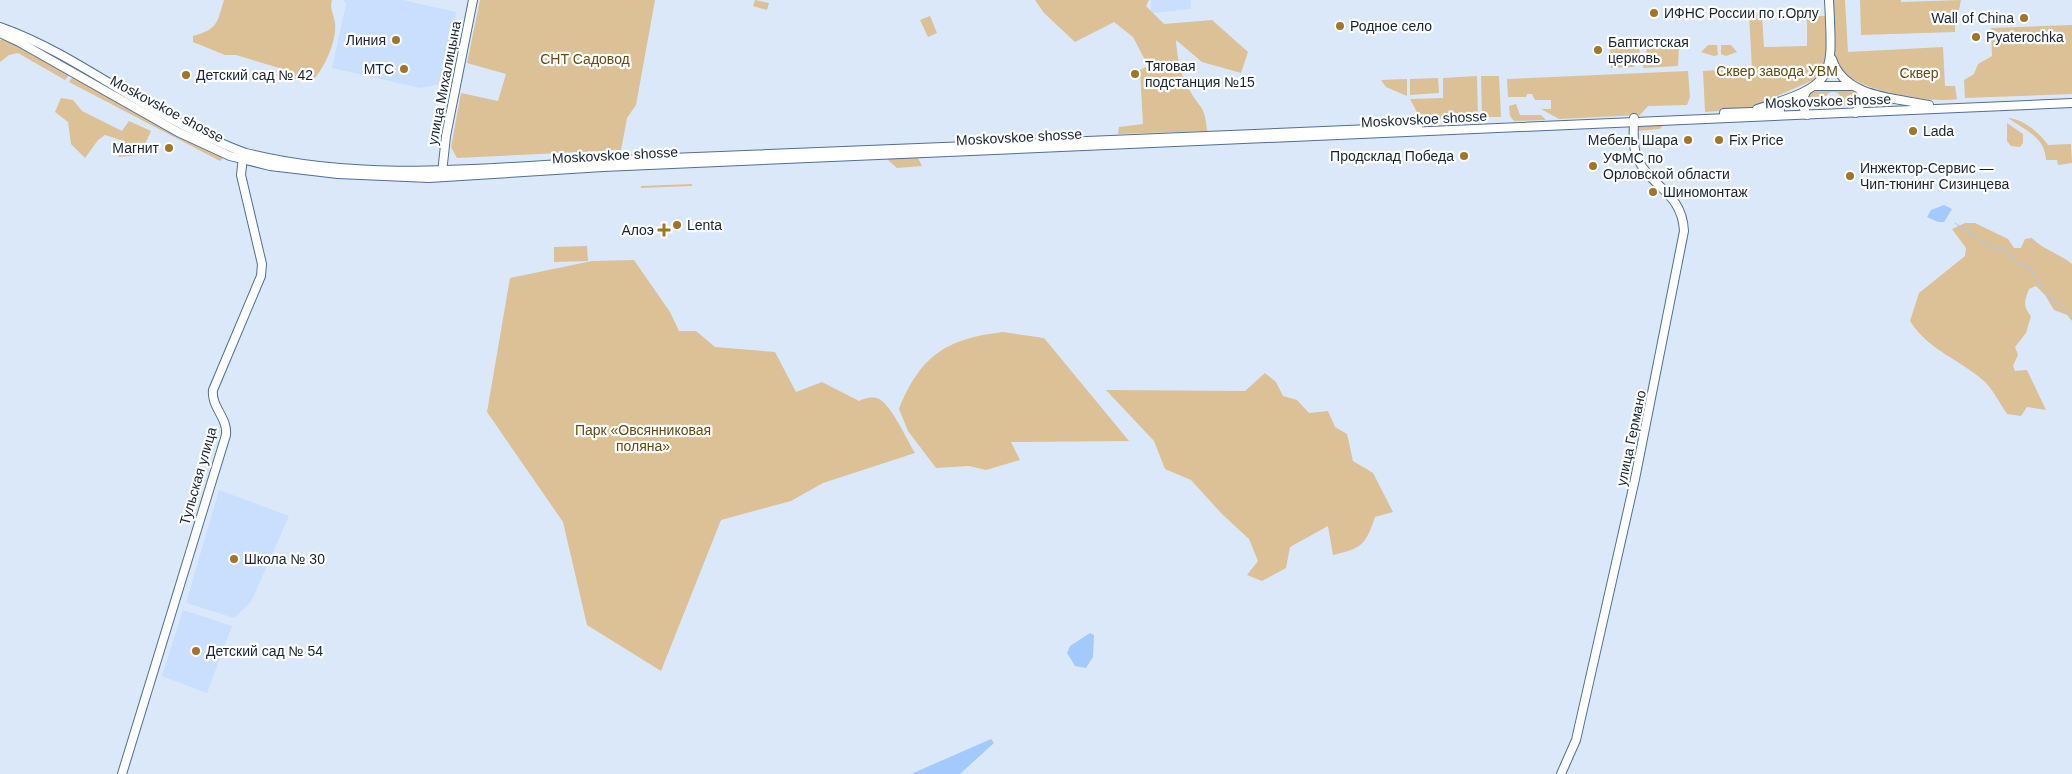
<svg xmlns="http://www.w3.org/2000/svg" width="2072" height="774" font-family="Helvetica,sans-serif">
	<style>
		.built { fill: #c9dffd }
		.green { fill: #dcc096 }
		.water { fill: #a4c9fd }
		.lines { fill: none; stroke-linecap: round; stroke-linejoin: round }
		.stream { stroke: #a4c9fd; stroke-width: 1 }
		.major-casing { stroke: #526e95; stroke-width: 10 }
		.major { stroke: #fff; stroke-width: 8 }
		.poi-dot { fill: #a27527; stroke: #fff; stroke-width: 2 }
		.labels { text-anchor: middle; stroke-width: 4.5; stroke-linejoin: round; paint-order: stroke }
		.poi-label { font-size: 14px; fill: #182434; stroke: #fff; text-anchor: start }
		.park-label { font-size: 14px; fill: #684912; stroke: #fff }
		.street-label { font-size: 14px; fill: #182434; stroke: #fff }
	</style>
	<rect width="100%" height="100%" fill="#dbe8fa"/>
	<g class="built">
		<polygon points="343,0 403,0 456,12 441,84 420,88 332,68 346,4"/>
		<polygon points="1151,0 1191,0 1191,9 1151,13"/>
		<polygon points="219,490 289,516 251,602 234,618 186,603"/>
		<polygon points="183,610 232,626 207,693 162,676"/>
	</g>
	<g class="green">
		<path d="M 224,0 L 332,0 C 329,8 334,15 335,23 C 337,40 325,67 314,79 L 294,79 L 286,70 L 236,55 L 225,55 L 193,42 L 193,36 C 218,29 217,23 224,0 Z"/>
		<polygon points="480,0 655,0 636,105 627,118 621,150 457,158 451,147 461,93 498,101 506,74 467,63"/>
		<polygon points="755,0 769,3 767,10 753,6"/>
		<path d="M 1035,0 L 1149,0 L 1146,6 L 1164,24 L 1212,20 L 1248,52 L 1241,73 L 1202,62 L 1176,40 C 1177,56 1180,75 1189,89 C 1200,110 1205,104 1207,131 L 1118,134 L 1119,127 L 1143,124 L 1140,70 L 1148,66 L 1133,37 L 1114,22 L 1075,42 L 1044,13 Z"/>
		<path d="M 1833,0 L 1845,0 L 1848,52 L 1943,47 L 1945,86 L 1955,86 L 1957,99 C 1932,104 1850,90 1838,66 C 1831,50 1834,18 1833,0 Z"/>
		<polygon points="1860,0 1901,0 1901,2 1961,0 1959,10 1951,14 1955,17 1955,32 1861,35"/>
		<polygon points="1759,13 1762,16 1764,47 1807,46 1807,16 1825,16 1827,56 1823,72 1816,79 1747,109 1705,112 1703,71 1752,68 1749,14"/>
		<polygon points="930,16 937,33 928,37 920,20"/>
		<polygon points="2072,25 2072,94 1965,98 1964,80 1974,74 1978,64 1992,56 1991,28"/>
		<polygon points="1637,38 1640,54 1634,67 1611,68 1609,42"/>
		<polygon points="7,39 70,74 65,80 18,53 9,55 0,62 0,40"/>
		<polygon points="1708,45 1717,45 1718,55 1714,56 1701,52"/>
		<polygon points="1721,45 1731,45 1737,52 1726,56 1721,54"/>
		<polygon points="1679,46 1678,66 1643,68 1647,48"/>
		<polygon points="1688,71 1690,97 1687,105 1648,106 1640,115 1559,119 1541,109 1551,109 1551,100 1535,100 1532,94 1527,94 1526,97 1508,97 1507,79"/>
		<polygon points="73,76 224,157 220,161 69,82"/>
		<polygon points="1477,76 1478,117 1441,119 1418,114 1410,99 1443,98 1443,78"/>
		<polygon points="1499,76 1501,117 1482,117 1481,76"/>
		<polygon points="1438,78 1439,93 1410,95 1410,79"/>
		<polygon points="1407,79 1407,96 1386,87 1381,80"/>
		<path d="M 1821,88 C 1836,88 1853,84 1861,98 L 1856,105 L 1845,106 L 1838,93 C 1827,89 1825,98 1820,107 L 1808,107 L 1804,105 L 1806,95 Z"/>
		<polygon points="1866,93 1913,103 1864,106"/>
		<polygon points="1801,95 1798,104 1799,108 1769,108"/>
		<polygon points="61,98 73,100 82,111 122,131 129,121 151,131 140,155 118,157 124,141 105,135 98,140 85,158 71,144 68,122 55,112"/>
		<polygon points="1516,104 1520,115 1541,115 1546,120 1514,121 1510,116 1509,106"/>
		<path d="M 2008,118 C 2023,119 2040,133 2048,145 L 2071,144 L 2072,163 L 2058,165 L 2057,160 L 2046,160 C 2045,137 2025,130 2008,118 Z"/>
		<polygon points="2007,123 2023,134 2023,143 2020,147 2011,146 2007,141"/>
		<polygon points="1663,125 1660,129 1637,131 1639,127"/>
		<polygon points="917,156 922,166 897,168 887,159 887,158"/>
		<polygon points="692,184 692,186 641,188 641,186"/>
		<path d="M 1965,223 L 1975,223 L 2008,239 L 2014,248 L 2021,248 L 2025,239 L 2032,238 C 2043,250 2059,253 2072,264 L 2072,321 L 2067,315 L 2054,310 L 2045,295 L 2036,286 L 2029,289 C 2025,300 2022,306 2031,316 L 2026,333 L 2015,347 L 2018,355 L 2013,366 L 2015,371 L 2027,370 L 2046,410 L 2027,407 L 2021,416 L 2007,414 C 2000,404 1994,391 1985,382 C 1960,359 1929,351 1910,321 L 1919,293 L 1965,256 L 1966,248 L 1952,229 Z"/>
		<polygon points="587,246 588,261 554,262 554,247"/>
		<path d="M 634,260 L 670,312 L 679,331 L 696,331 L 715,347 L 775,352 L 796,392 L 822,382 L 859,401 C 866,398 872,396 879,399 C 892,406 907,440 915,453 L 823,483 L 791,501 L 721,520 L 661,671 L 587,625 L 563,522 L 487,412 L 510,278 L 592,261 Z"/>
		<path d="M 1003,332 L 1044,338 L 1129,441 L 1011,442 L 1020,460 L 986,470 L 969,466 L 936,468 L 908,431 L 899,409 C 921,355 946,339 1003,332 Z"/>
		<path d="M 1265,373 L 1276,382 L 1283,396 L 1297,400 L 1309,413 L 1328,411 L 1335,427 L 1347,434 L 1353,461 L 1373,473 L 1393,512 L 1375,517 C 1365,546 1362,548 1333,555 L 1328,526 L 1290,547 L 1286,568 L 1262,581 L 1247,575 L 1258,561 L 1249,539 L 1222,514 L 1191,480 L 1165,469 L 1154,441 L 1106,390 L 1245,391 Z"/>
	</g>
	<g class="water">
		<polygon points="1944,205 1952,209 1944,222 1938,222 1927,217 1931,210"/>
		<polygon points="1090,633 1094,635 1093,657 1086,668 1075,666 1067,653 1070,646"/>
		<polygon points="991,739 994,743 960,774 911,774"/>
	</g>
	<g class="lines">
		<path class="stream" d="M 1955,223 L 1991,248 L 2004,248 L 2017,263 L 2030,268 C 2040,288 2056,302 2072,317"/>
		<g class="major-casing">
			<g id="major">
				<path d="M 0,27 C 71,52 131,102 199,133 C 215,140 230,148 246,153 C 376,186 514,164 646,159 C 903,150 1161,137 1418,127"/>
				<polyline points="0,33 19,42 178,132 230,156 270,166 338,174 429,178 603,167 2072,103"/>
				<path d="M 1832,59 C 1844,98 1896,98 1929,105"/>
				<polyline points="1816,86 1851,86"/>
				<polyline points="1806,92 1801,102 1807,115"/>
				<path d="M 1757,109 C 1836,84 1833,80 1829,0"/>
				<polyline points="1724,113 1780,111"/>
				<polyline points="1855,113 1864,99 1860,90"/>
				<polyline points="442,173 446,136 473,0"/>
				<path d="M 122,774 L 226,435 C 228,418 211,407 213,390 L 261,276 L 262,264 L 241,175 L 243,157"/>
				<path d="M 1561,774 L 1576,740 L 1635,479 L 1684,231 C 1682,191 1649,187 1637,157 C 1632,145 1634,130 1634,118"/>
			</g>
		</g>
		<use href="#major" class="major"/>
	</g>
	<g class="poi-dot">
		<circle cx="1654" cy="13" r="5"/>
		<circle cx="2024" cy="18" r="5"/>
		<circle cx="1340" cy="26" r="5"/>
		<circle cx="1976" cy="37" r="5"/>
		<circle cx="396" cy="40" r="5"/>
		<circle cx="1598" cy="50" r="5"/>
		<circle cx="404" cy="69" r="5"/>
		<circle cx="1135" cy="74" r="5"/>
		<circle cx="186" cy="75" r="5"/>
		<circle cx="1913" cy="131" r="5"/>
		<circle cx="1688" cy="140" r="5"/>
		<circle cx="1719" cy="140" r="5"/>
		<circle cx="169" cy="148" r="5"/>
		<circle cx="1464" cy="156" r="5"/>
		<circle cx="1593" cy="166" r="5"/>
		<circle cx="1850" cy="176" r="5"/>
		<circle cx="1653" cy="192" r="5"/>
		<circle cx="677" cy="225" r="5"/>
		<path d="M661.5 222.5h5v5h5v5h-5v5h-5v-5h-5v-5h5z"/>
		<circle cx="234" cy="559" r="5"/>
		<circle cx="196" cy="651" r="5"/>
	</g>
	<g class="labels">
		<g class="poi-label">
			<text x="1664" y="18">ИФНС России по г.Орлу</text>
			<text x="2014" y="23" text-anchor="end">Wall of China</text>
			<text x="1350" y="31">Родное село</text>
			<text x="1986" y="42">Pyaterochka</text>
			<text x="386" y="45" text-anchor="end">Линия</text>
			<text x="1608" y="47">Баптистская<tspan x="1608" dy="16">церковь</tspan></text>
			<text x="1145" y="71">Тяговая<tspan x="1145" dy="16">подстанция №15</tspan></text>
			<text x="394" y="74" text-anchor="end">МТС</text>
			<text x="196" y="80">Детский сад № 42</text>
			<text x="1923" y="136">Lada</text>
			<text x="1678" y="145" text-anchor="end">Мебель Шара</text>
			<text x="1729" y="145">Fix Price</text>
			<text x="159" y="153" text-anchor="end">Магнит</text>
			<text x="1454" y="161" text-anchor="end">Продсклад Победа</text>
			<text x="1603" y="163">УФМС по<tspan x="1603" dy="16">Орловской области</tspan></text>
			<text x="1860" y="173">Инжектор-Сервис —<tspan x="1860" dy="16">Чип-тюнинг Сизинцева</tspan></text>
			<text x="1663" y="197">Шиномонтаж</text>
			<text x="687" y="230">Lenta</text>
			<text x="654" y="235" text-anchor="end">Алоэ</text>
			<text x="244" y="564">Школа № 30</text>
			<text x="206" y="656">Детский сад № 54</text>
		</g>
		<g class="park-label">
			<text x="585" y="64">СНТ Садовод</text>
			<text x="1777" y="76">Сквер завода УВМ</text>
			<text x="1919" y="78">Сквер</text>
			<text x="643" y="435">Парк «Овсянниковая<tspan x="643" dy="16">поляна»</tspan></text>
		</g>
		<g class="street-label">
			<text transform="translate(444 83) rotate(-79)" y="5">улица Михалицына</text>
			<text transform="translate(1828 101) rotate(-2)" y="5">Moskovskoe shosse</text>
			<text transform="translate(167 109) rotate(28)" y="5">Moskovskoe shosse</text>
			<text transform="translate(1424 119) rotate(-3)" y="5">Moskovskoe shosse</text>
			<text transform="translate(1019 137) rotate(-3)" y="5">Moskovskoe shosse</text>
			<text transform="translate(615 155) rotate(-3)" y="5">Moskovskoe shosse</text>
			<text transform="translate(1631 438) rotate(-78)" y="5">улица Германо</text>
			<text transform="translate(198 476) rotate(-74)" y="5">Тульская улица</text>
		</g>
	</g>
</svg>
